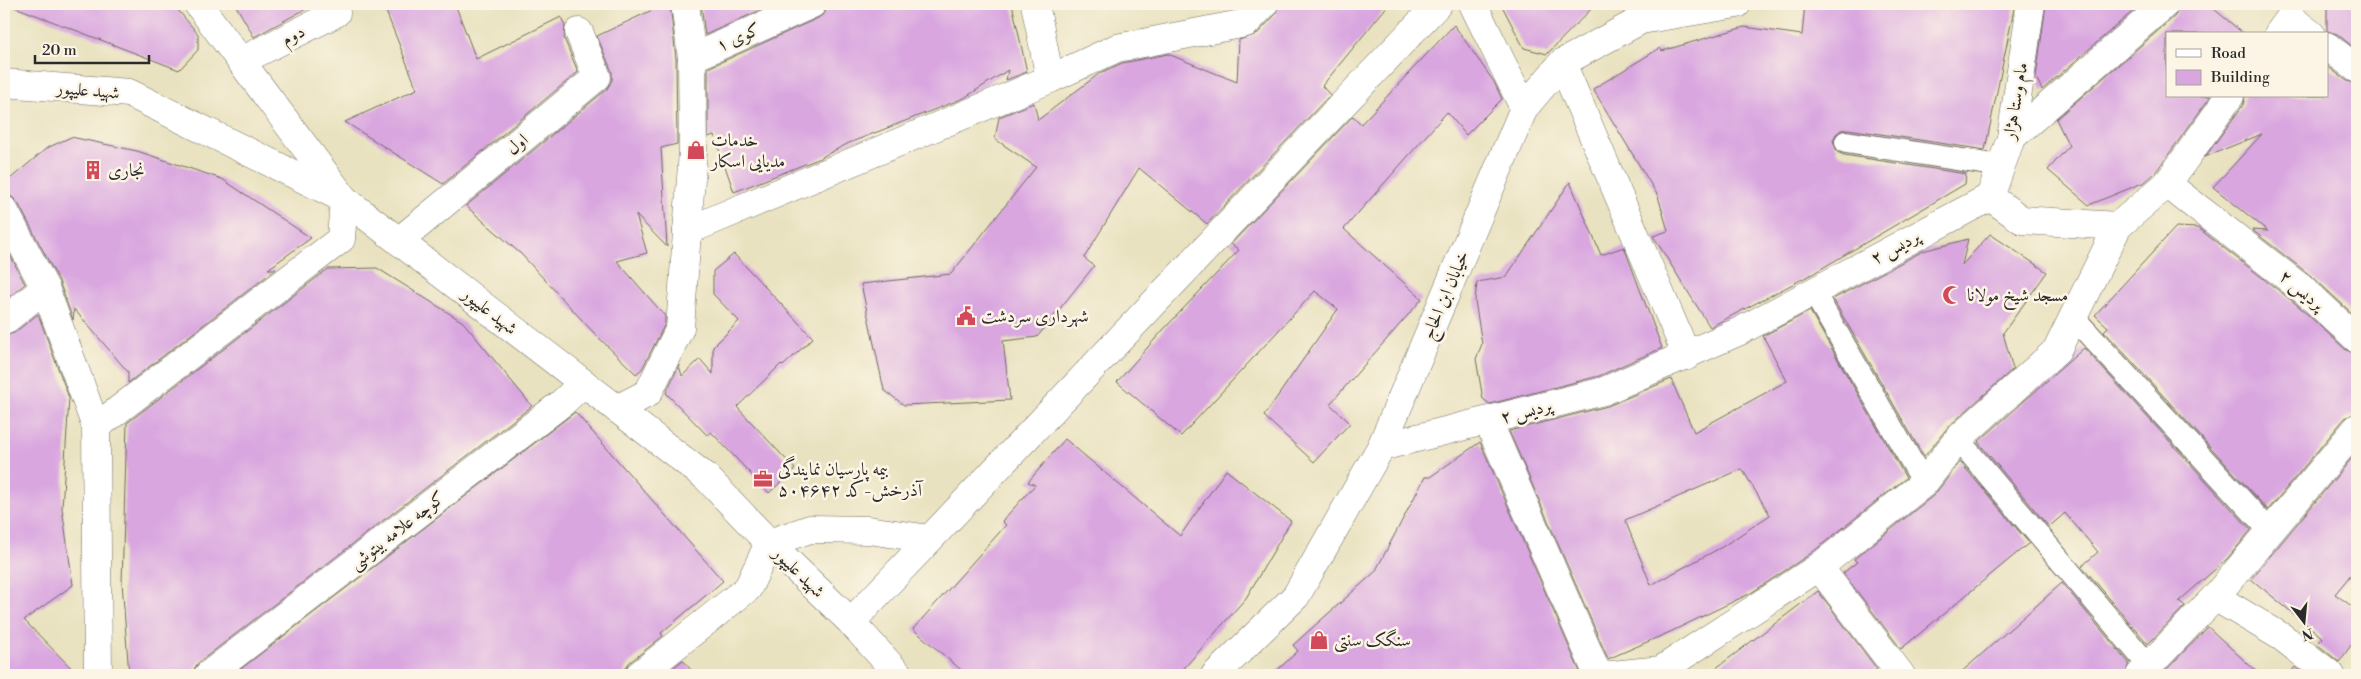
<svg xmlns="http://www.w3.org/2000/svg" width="2361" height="679" font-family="'Libre Bodoni',Amiri,serif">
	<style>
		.building { fill: #d9a6e0; fill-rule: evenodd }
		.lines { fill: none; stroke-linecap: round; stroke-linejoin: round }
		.lane-casing { stroke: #6e6b5f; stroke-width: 24 }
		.street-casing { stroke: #6e6b5f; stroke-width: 29 }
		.secondary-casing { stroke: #6e6b5f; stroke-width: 29 }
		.lane { stroke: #fff; stroke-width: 22 }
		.street { stroke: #fff; stroke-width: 28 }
		.secondary { stroke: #fff; stroke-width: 28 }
		.labels { text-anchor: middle; stroke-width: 5; stroke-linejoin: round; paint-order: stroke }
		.street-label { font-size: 18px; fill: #2b2b2b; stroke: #fcf5e5 }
		.poi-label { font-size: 18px; fill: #2b2b2b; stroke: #fcf5e5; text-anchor: start }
	</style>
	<rect width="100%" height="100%" fill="#fcf5e5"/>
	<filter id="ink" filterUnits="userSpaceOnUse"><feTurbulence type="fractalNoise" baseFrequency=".02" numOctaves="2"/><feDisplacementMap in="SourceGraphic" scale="10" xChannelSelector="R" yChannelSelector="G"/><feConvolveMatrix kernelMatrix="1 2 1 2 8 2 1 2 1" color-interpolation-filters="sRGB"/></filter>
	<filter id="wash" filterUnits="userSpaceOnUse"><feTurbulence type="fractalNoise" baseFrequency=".0096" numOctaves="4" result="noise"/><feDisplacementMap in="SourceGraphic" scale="20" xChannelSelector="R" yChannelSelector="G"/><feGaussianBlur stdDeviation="1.12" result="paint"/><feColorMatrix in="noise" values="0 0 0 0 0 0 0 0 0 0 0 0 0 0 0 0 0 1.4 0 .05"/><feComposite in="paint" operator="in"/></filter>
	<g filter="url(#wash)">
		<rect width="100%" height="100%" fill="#e9e2c0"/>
		<g id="blocks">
			<g class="building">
				<polygon points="16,4 173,4 198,34 198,50 179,70 15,7"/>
				<polygon points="235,4 315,4 254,37"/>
				<polygon points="383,4 455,4 476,59 561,17 565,26 564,38 578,72 443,184 345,122 417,89"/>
				<polygon points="665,4 670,4 676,59 677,144 661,148 667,247 636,215 647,253 617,261 665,316 665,324 642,369 636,374 594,333 521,254 466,206 607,89 612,80 612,72 597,36"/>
				<polygon points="701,4 774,4 705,35"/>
				<polygon points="827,4 1012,4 1027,72 1006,80 1008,70 964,98 849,143 818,159 734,192 714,135 708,137 708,68 818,18 825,13"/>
				<polygon points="1279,4 1389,4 1322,86 1330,95 1207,224 1139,168 1084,258 1094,266 1037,337 1003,341 1010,400 904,405 884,390 861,284 951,274 1036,167 995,139 999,117 1034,103 1038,120 1100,73 1122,63 1168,54 1237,82 1239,40 1257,34 1275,15"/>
				<polygon points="1501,4 1596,4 1547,54 1524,48"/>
				<polygon points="1805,4 2015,4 1985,150 1848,129 1841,130 1836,134 1833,140 1837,152 1844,155 1966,174 1965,184 1814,273 1710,327 1653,236 1668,231 1658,196 1593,89 1660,48 1662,51 1744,27 1802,35"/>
				<polygon points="2046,4 2141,4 2042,90 2036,77"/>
				<polygon points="2180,4 2208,4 2244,34 2167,34 2167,96 2211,96 2155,173 2145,182 2089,205 2048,170 2069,146 2056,119 2175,16"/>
				<polygon points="2327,4 2357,4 2357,50 2337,34 2327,31"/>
				<polygon points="1454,25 1494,82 1502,99 1466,135 1447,112 1344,229 1422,299 1330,404 1350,423 1314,462 1264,416 1338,309 1315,291 1181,436 1117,382 1163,330 1239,250 1231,244 1353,116 1361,124"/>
				<polygon points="2327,66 2347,81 2357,84 2357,318 2315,279 2252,230 2268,231 2213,187 2262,134 2205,157 2243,105 2245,96 2327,96"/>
				<polygon points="71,137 137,151 222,179 311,238 268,269 276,269 128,383 128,372 74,309 73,320 59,281 18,203 12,197 4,195 4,184 47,148"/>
				<polygon points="1570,182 1601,255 1624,247 1662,348 1599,376 1490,404 1483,399 1476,359 1482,344 1475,301 1477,282 1506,277"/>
				<polygon points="2176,227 2198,228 2295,303 2346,350 2357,354 2357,413 2345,418 2268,510 2104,331 2108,327 2095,315"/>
				<polygon points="1990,234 2047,272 2003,333 2013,369 1948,427 1924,457 1833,299 1923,251 1968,239 1962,265"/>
				<polygon points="4,243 25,284 4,301"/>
				<polygon points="734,254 813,338 783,366 781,364 737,407 795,469 769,493 711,432 707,435 666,393 679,365 682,376 700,359 713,374 713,347 739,321 713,294 713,271"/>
				<polygon points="377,268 463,322 532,406 198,663 194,669 193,675 129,675 122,582 127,423 328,269"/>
				<path d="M 1810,311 L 1906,478 L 1810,554 L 1751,593 L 1670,632 L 1608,659 L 1509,431 L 1608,406 L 1671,379 L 1694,432 L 1787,381 L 1763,336 ZM 1742,469 L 1770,515 L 1722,547 L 1651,585 L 1625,520 Z"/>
				<polygon points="38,314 69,398 62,508 73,585 24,620 78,675 4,675 4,336 14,333"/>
				<polygon points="2084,348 2251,530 2227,559 2179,601 2185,606 2148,644 2082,566 2098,552 2065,513 2049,527 1978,442"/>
				<polygon points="575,412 723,581 661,633 663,636 629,663 625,669 624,675 233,675"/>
				<polygon points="1065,439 1180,536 1226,470 1291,521 1246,598 1178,675 967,675 913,629 1006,525 1002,521 1035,485 1028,482"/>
				<polygon points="1480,442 1580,672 1574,675 1272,675 1298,651 1293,645 1375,572 1425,477 1430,477"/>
				<polygon points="2357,452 2357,567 2335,594 2353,607 2357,602 2357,637 2339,662 2317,644 2323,638 2251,579"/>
				<polygon points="1960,462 2029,543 1901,649 1843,573 1857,562 1854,559 1934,495"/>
				<polygon points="2062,583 2129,663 2125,675 1958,675"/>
				<polygon points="1818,591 1877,669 1869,675 1707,675"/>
				<polygon points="2208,627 2260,675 2161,675"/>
				<polygon points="683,660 695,675 664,675"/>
				<polygon points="2295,667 2306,675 2288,675"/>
			</g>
		</g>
	</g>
	<g filter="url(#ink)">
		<use href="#blocks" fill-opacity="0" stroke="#6e6b5f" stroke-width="1"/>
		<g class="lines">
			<g class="lane-casing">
				<g id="lane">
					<polyline points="1846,142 2001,166"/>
					<polyline points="1813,291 1924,483"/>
					<polyline points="2073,317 2270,531"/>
					<polyline points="1958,439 2148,665"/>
				</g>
			</g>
			<g class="street-casing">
				<g id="street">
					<polyline points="1035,4 1050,79"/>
					<polyline points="1473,4 1524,108"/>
					<polyline points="2278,34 2290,18 2311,34"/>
					<polyline points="2327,46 2357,69"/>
					<polyline points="692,58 812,4"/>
					<polyline points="241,61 336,13 333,4"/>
					<polyline points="1562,63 1687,356"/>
					<polyline points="2011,138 2165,4"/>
					<polyline points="2167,184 2230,96"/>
					<polyline points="1990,197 2011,138 2031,4"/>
					<polyline points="4,210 45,288 96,427 98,675"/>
					<polyline points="687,231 1050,79 1117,48 1246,23 1264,4"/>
					<polyline points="399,241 597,77 579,32"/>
					<polyline points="4,321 45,288"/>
					<polyline points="617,409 648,393 680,328 693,151 692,58 685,4"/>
					<polyline points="1488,421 1598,675"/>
					<polyline points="96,427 341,239 344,199 198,4"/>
					<polyline points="1381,447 1604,391 1740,331 1990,197 2022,220 2118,226 2167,184 2305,291 2357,339"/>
					<polyline points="1819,567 1901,675"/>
					<polyline points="2215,597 2357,428"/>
					<polyline points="851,622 1438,4"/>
					<polyline points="208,675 562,403 583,383"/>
					<polyline points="639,675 748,588 769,543 810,529 868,530 930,539"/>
					<polyline points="1612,675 1661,670 1819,567 1924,483 1958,439 2057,350 2118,226"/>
					<polyline points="2140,675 2215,597 2282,637 2331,675"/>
				</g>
			</g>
			<g class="secondary-casing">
				<g id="secondary">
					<polyline points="4,83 129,93 344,199 707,478 769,543 851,622 899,675"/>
					<polyline points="1215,675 1296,596 1381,447 1524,108 1562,63 1641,20 1737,4"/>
				</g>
			</g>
			<use href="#lane" class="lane"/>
			<use href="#street" class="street"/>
			<use href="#secondary" class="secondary"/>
		</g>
	</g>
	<defs>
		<g id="shop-bare" transform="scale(1.5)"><path d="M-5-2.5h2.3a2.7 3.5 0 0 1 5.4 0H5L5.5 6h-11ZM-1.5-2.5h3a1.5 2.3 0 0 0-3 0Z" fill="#d1495b" stroke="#fcf5e5" stroke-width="2.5" paint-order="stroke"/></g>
		<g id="building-bare" transform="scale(1.5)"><path d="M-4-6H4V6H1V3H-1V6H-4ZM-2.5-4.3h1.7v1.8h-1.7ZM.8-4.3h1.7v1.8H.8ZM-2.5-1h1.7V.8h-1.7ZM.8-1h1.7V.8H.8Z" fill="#d1495b" stroke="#fcf5e5" stroke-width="2.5" paint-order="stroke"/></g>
		<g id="mosque-bare" transform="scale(1.5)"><path d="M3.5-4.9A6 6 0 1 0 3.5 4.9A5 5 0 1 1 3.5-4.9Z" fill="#d1495b" stroke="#fcf5e5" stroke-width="2.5" paint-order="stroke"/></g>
		<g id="civic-bare" transform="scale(1.5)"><path d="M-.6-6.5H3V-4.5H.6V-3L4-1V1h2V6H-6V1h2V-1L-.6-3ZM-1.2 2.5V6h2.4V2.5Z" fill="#d1495b" stroke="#fcf5e5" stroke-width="2.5" paint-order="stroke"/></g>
		<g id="office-bare" transform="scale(1.5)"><path d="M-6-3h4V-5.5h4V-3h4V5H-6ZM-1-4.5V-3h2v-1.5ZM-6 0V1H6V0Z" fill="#d1495b" stroke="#fcf5e5" stroke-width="2.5" paint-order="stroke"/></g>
	</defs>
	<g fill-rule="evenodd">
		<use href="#shop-bare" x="696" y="150"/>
		<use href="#building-bare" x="93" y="170"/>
		<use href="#mosque-bare" x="1952" y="295"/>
		<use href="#civic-bare" x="966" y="316"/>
		<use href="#office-bare" x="763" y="479"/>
		<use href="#shop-bare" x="1319" y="640"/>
	</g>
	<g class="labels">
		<g class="street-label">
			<text transform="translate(293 35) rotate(-27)" y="6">دوم</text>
			<text transform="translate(738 37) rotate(-24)" y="6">کوی ۱</text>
			<text transform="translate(88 90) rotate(5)" y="6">شهید علیپور</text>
			<text transform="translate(2015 101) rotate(-80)" y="6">مام وستا هژار</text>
			<text transform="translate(517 144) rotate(-40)" y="6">اول</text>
			<text transform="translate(1895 247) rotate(-28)" y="6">پردیس ۲</text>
			<text transform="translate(2302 290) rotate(40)" y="6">پردیس ۲</text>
			<text transform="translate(1445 295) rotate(-67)" y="6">خیابان ابن الحاج</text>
			<text transform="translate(490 311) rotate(38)" y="6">شهید علیپور</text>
			<text transform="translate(1526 411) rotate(-14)" y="6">پردیس ۲</text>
			<text transform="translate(397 530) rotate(-38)" y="6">کوچه علامه بیتوشی</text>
			<text transform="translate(799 572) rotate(44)" y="6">شهید علیپور</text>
		</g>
		<g class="poi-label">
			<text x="711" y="146">خدمات<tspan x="711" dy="21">مدیایی اسکار</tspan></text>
			<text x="108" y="176">نجاری</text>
			<text x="1967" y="301">مسجد شیخ مولانا</text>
			<text x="981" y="322">شهرداری سردشت</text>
			<text x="778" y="475">بیمه پارسیان نمایندگی<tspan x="778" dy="21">آذرخش-کد ۵۰۴۶۴۲</tspan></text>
			<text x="1334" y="646">سنگک سنتی</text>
		</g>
	</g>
	<rect width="2361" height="679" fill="none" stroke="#fcf5e5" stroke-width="20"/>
	<rect x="2166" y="32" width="162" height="65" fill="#fcf5e5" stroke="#a8a49b"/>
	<rect x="2176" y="49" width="25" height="8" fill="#ffffff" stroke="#a8a49b"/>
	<text x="2211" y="58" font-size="15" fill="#2b2b2b">Road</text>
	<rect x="2176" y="70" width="25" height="15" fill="#d9a6e0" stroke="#a8a49b"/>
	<text x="2211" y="82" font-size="15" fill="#2b2b2b">Building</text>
	<g transform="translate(2304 622) rotate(164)" stroke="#fcf5e5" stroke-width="4" paint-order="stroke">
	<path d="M0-4L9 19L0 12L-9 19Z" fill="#2b2b2b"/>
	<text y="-8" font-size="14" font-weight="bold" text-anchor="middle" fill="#2b2b2b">N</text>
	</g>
	<path d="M35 55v8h114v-8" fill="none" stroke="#2b2b2b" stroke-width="2.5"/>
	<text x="42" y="55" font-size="15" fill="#2b2b2b" stroke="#fcf5e5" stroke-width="4" paint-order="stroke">20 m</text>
</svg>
